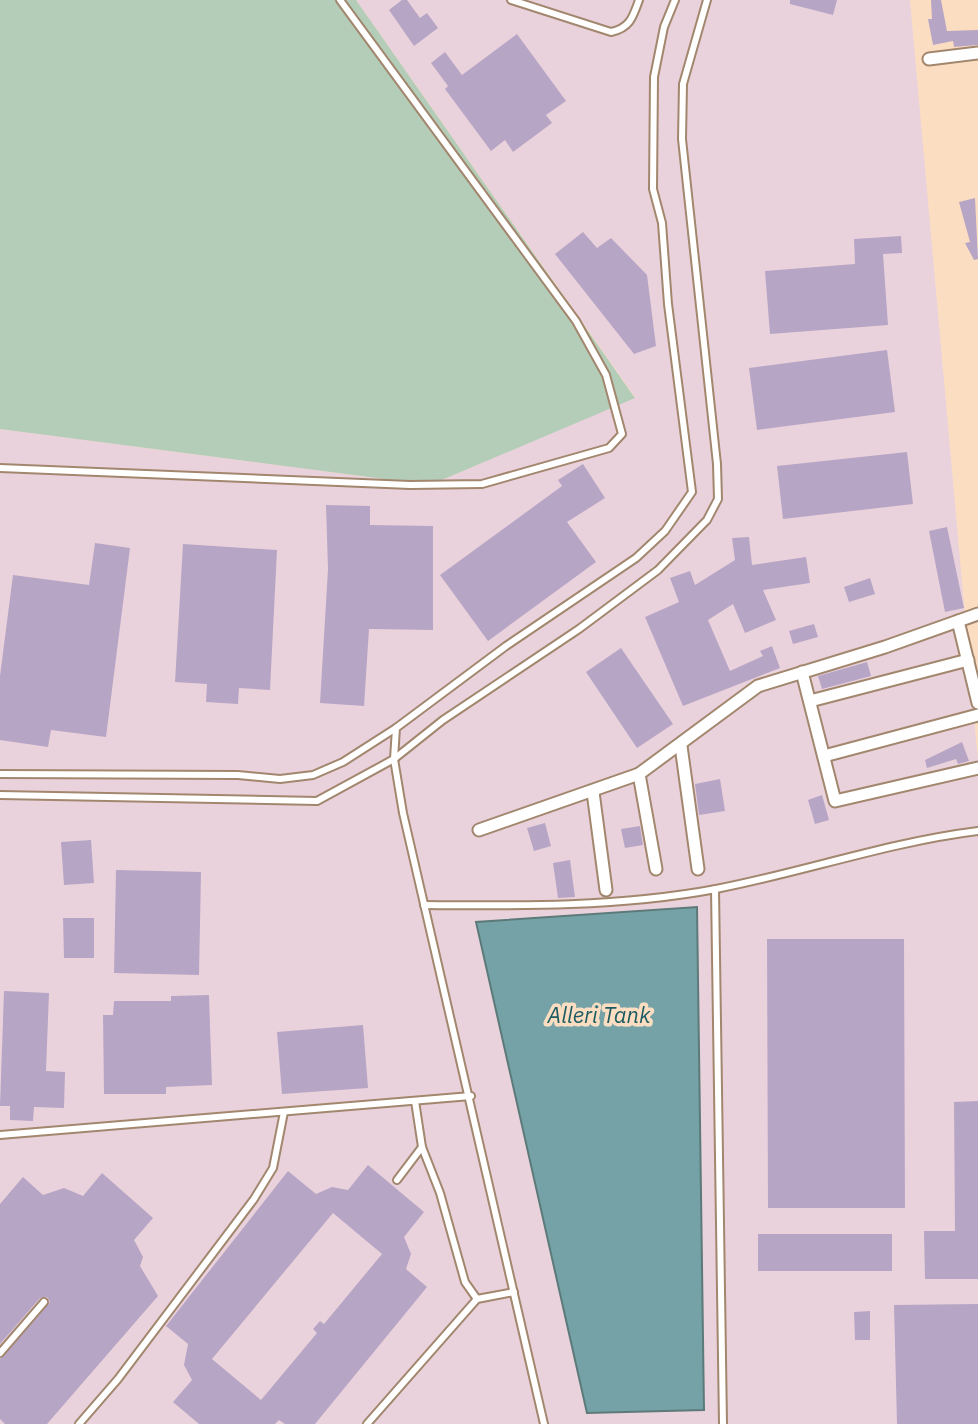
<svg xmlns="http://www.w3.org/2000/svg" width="978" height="1424" font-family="'IBM Plex Sans',sans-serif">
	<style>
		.industrial { fill: #ead2dc }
		.green { fill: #b4cdb9 }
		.water { fill: #74a2a6; stroke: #5d7a7a; stroke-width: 2 }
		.building { fill: #b7a5c5; fill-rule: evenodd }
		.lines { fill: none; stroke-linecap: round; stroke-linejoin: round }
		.service-casing { stroke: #a2876e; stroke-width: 10 }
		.minor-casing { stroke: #a2876e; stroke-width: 15 }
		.service { stroke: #fff; stroke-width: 6 }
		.minor { stroke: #fff; stroke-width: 11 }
		.labels { text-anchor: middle; stroke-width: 7; stroke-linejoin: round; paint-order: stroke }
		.water-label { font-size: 22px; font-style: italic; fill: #1b5b61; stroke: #fbdec2 }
	</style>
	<rect width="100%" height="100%" fill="#fbdec2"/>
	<polygon class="industrial" points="356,0 910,0 978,761 978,1424 0,1424 0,429 430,485 635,397"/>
	<polygon class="green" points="0,0 356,0 635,398 430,485 0,429"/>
	<polygon class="water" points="697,907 704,1410 587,1413 476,922"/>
	<g class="building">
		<polygon points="402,0 407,0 420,18 427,13 438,28 414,46 389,10"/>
		<polygon points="790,0 837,0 833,15 790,4"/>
		<polygon points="931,0 941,0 947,31 978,30 978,45 954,47 953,41 933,45 928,19 932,19"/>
		<polygon points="517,34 566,101 546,115 552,123 513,152 505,140 491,151 445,89 448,86 431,63 445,52 462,75"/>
		<polygon points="975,198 978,259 974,260 965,243 970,242 959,202"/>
		<polygon points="583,232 597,248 611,238 647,275 656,346 634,354 555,254"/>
		<polygon points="901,236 902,253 883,254 888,325 770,334 765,271 855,264 854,239"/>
		<polygon points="887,350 895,412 757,430 749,368"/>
		<polygon points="907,452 913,504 783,519 777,466"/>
		<polygon points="583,464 605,498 567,522 596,562 488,641 440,575 562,486 558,480"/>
		<polygon points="326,505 370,506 370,525 433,526 433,630 369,629 364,706 320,703 328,569"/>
		<polygon points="947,527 964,608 945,612 929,531"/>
		<polygon points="749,537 752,565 806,557 810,583 763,590 776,620 745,633 733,604 708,620 730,671 763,656 760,651 772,646 780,668 683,706 645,617 679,602 670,578 690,571 695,585 735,560 732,538"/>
		<polygon points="95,543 130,548 106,737 51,730 48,747 0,740 0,676 13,575 89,585"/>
		<polygon points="183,544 277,550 270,690 239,688 238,704 206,702 207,684 175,682"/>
		<polygon points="870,578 875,594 849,602 844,587"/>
		<polygon points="814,624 818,637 793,644 789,631"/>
		<polygon points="621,648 673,724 637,748 586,672"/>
		<polygon points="867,662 871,676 822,689 818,676"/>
		<polygon points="962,742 969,761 958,764 956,759 927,768 925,760"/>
		<polygon points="720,779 725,811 699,815 695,784"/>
		<polygon points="822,795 829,820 815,824 808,800"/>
		<polygon points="545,823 551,846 534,851 527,828"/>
		<polygon points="640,826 643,845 625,848 621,829"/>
		<polygon points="91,840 94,883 64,885 61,842"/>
		<polygon points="570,860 575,897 558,898 553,863"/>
		<polygon points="116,870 201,872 199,975 114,973"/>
		<polygon points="63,918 94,918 94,958 64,958"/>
		<polygon points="767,939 904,939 905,1208 768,1208"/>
		<polygon points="4,991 49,993 46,1071 65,1072 64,1108 34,1107 33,1121 10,1120 10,1106 0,1106"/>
		<polygon points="209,995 212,1085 166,1087 166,1094 104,1094 103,1015 113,1015 114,1001 171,1001 171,996"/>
		<polygon points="363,1025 368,1088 282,1094 277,1032"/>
		<polygon points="978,1101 978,1279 925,1279 924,1231 955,1231 954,1102"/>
		<path d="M 368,1165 L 424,1212 L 404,1237 L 411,1254 L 406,1269 L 427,1287 L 315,1424 L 285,1424 L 279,1420 L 275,1424 L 199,1424 L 173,1402 L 192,1380 L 184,1365 L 188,1344 L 166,1326 L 288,1171 L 316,1194 L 332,1187 L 348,1190 ZM 333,1213 L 382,1254 L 324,1324 L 320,1321 L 313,1329 L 317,1333 L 261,1400 L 212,1359 Z"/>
		<polygon points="102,1173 153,1218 134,1240 143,1257 140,1266 158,1296 47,1424 5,1424 0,1419 0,1359 50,1302 47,1297 40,1298 0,1344 0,1204 23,1177 43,1195 64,1188 83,1196"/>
		<rect x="758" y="1234" width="134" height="37"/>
		<polygon points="978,1304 978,1424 897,1424 894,1305"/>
		<polygon points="870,1311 870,1340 855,1340 854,1312"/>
	</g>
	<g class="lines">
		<g class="service-casing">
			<g id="service">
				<path d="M 511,0 L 611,32 C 630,28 633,17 639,0"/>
				<polyline points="0,468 410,485 482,484 609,448 622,434 606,375 576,321 340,0"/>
				<polyline points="396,728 394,759 403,813 544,1424"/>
				<polyline points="0,774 238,775 280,779 313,775 343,762 396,728 506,646 636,558 665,531 692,492 668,304 662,223 653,189 654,77 664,27 675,0"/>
				<polyline points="0,795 317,801 394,759 443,720 579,629 658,570 707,520 718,499 717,464 682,139 683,84 707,0"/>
				<polyline points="715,889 723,1424"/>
				<path d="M 424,905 C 521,906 620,907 716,889 C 804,872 889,842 978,831"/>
				<polyline points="415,1101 422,1147 440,1193 465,1282 477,1299"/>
				<polyline points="0,1135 471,1096"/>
				<polyline points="397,1180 422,1147"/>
				<polyline points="0,1353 44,1302"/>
				<polyline points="79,1424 118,1379 254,1199 273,1168 284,1112"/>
				<polyline points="367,1424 477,1299 514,1292"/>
			</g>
		</g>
		<g class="minor-casing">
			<g id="minor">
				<polyline points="929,59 978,53"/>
				<polyline points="958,621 978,703"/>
				<polyline points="802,672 835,801 978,768"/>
				<polyline points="810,701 968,660"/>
				<polyline points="681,746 698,869"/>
				<polyline points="824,756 978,715"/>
				<polyline points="639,774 656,869"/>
				<polyline points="593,792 606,890"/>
				<polyline points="479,830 639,774 758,686 885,647 978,614"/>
			</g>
		</g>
		<use href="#service" class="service"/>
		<use href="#minor" class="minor"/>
	</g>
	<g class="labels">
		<g class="water-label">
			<text x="599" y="1023">Alleri Tank</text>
		</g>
	</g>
</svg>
